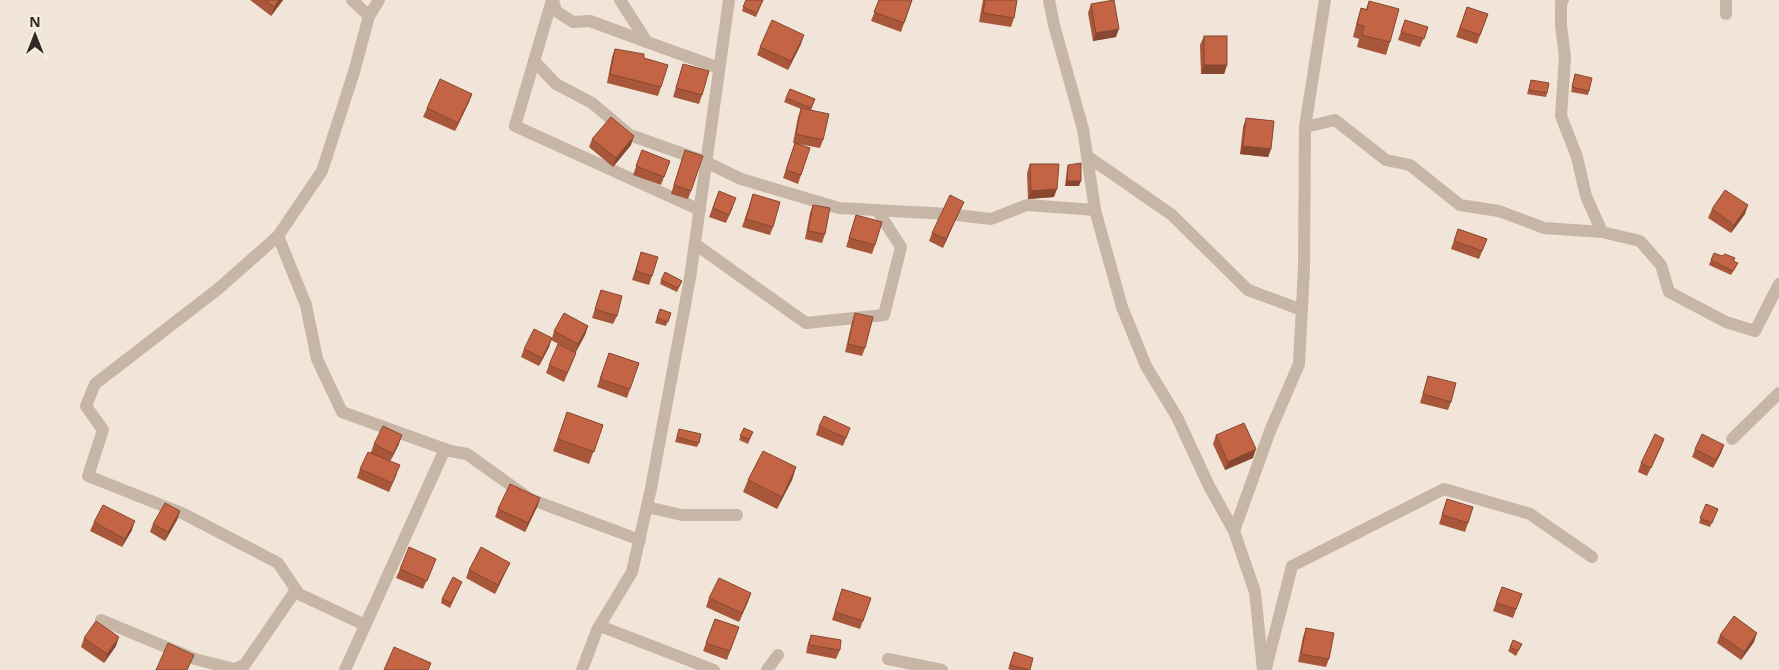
<svg xmlns="http://www.w3.org/2000/svg" width="1779" height="670" font-family="'Open Sans',sans-serif">
	<style>
		.lines { fill: none; stroke-linecap: round; stroke-linejoin: round }
		.minor { stroke: #c7b5a5; stroke-width: 12 }
		.wall { fill: #a8573a }
		.shaded-wall { fill: #884730 }
		.building { fill: #c36544; stroke: #884730 }
	</style>
	<rect width="100%" height="100%" fill="#f0e5d8"/>
	<g class="lines">
		<g class="minor">
			<polyline points="352,0 369,16"/>
			<polyline points="552,0 515,126 700,210"/>
			<polyline points="553,0 556,11 573,22 590,21 647,42"/>
			<polyline points="620,0 647,42 719,68"/>
			<polyline points="1049,0 1054,25 1083,129 1095,210 1122,307 1146,366 1177,417 1209,486 1234,531 1255,592 1263,670"/>
			<polyline points="1563,0 1561,3 1561,26 1565,57 1561,116 1577,157 1586,196 1602,232"/>
			<polyline points="1726,0 1726,14"/>
			<polyline points="534,61 556,84 592,103 630,135 706,162 741,179 839,208 948,214 991,219 1027,205 1095,210"/>
			<polyline points="1305,127 1335,120 1386,160 1410,165 1460,205 1499,211 1544,228 1602,232 1640,241 1661,265 1669,292 1726,322 1755,331 1779,284"/>
			<polyline points="1087,156 1172,215 1248,290 1302,310"/>
			<polyline points="278,236 306,305 317,359 342,412 450,451 467,454 530,499 640,540"/>
			<polyline points="695,244 806,323 884,315 901,247 877,210"/>
			<polyline points="1732,439 1779,393"/>
			<polyline points="647,507 682,515 737,515"/>
			<polyline points="1234,531 1270,431 1299,364 1304,268 1305,127 1325,0"/>
			<polyline points="101,620 195,659 234,669 244,665"/>
			<polyline points="365,625 299,594 278,563 184,514 88,476 103,430 86,406 95,384 218,289 278,236 322,171 354,72 369,16 379,0"/>
			<polyline points="600,626 714,670"/>
			<polyline points="888,659 942,670"/>
			<polyline points="1266,668 1292,566 1444,489 1530,514 1592,557"/>
			<polyline points="241,670 296,590"/>
			<polyline points="345,670 445,449"/>
			<polyline points="582,670 597,630 632,572 651,488 690,278 729,0"/>
			<polyline points="767,670 778,655"/>
		</g>
	</g>
	<g class="wall">
		<polygon points="250,0 283,0 271,16"/>
		<polygon points="746,0 763,0 756,17 742,11"/>
		<polygon points="879,0 912,0 901,32 871,21"/>
		<polygon points="983,0 1017,0 1014,18 1011,27 979,22"/>
		<polygon points="1369,1 1390,42 1386,55 1357,47 1359,39 1353,37 1357,21 1361,8 1366,9"/>
		<polygon points="1091,4 1116,37 1093,41 1088,13"/>
		<polygon points="1467,7 1488,14 1477,44 1456,37"/>
		<polygon points="1405,20 1428,27 1420,47 1398,40"/>
		<polygon points="1204,36 1227,65 1224,74 1201,74 1200,45"/>
		<polygon points="801,44 788,70 757,55 760,47"/>
		<polygon points="615,49 644,58 661,87 658,96 607,83 612,57"/>
		<polygon points="683,64 702,95 699,104 673,97"/>
		<polygon points="1575,74 1589,91 1588,95 1571,92"/>
		<polygon points="1531,80 1547,93 1546,97 1527,94"/>
		<polygon points="790,89 815,99 811,110 823,140 820,148 793,143 798,117 801,109 784,102"/>
		<polygon points="472,94 469,102 455,131 423,117 427,108"/>
		<polygon points="1246,118 1271,149 1268,157 1240,154 1243,127"/>
		<polygon points="592,139 631,145 613,167 589,147"/>
		<polygon points="795,143 810,148 798,184 783,178"/>
		<polygon points="642,150 670,161 661,185 633,175"/>
		<polygon points="682,159 691,191 688,199 671,194"/>
		<polygon points="1030,164 1054,197 1028,199 1027,173"/>
		<polygon points="1068,165 1079,186 1065,186 1067,169"/>
		<polygon points="719,191 733,207 726,223 709,217"/>
		<polygon points="753,194 773,227 770,235 742,227"/>
		<polygon points="964,202 960,210 943,248 929,241 932,233"/>
		<polygon points="813,205 825,234 822,243 805,239 810,213"/>
		<polygon points="1712,209 1745,214 1731,233 1708,218"/>
		<polygon points="856,215 875,245 872,254 846,247"/>
		<polygon points="1458,229 1487,239 1479,259 1451,249"/>
		<polygon points="641,252 652,276 649,285 632,280"/>
		<polygon points="1722,256 1735,258 1734,261 1736,267 1731,275 1709,265 1711,260"/>
		<polygon points="661,280 682,281 677,292 660,284"/>
		<polygon points="601,290 617,316 613,324 592,318"/>
		<polygon points="660,309 671,313 666,326 655,323"/>
		<polygon points="855,313 865,348 862,356 845,352 852,322"/>
		<polygon points="588,326 585,335 576,352 573,361 564,382 546,373 549,365 570,350 551,340 549,347 539,366 521,357 524,349 552,338 554,331"/>
		<polygon points="609,353 639,363 627,398 597,387"/>
		<polygon points="1428,376 1451,402 1448,410 1420,403"/>
		<polygon points="567,412 603,425 589,464 553,451"/>
		<polygon points="819,426 850,428 843,446 816,435"/>
		<polygon points="744,428 753,432 748,444 739,440"/>
		<polygon points="679,429 699,443 697,447 675,442"/>
		<polygon points="1216,435 1253,458 1225,470 1213,444"/>
		<polygon points="1664,439 1661,447 1647,476 1638,472 1641,463"/>
		<polygon points="374,444 399,444 390,461 397,474 389,492 357,478 360,469 371,452"/>
		<polygon points="1724,445 1721,453 1713,468 1692,457 1695,449"/>
		<polygon points="796,467 792,480 777,509 743,492 748,480"/>
		<polygon points="540,498 537,507 525,532 495,517 498,509"/>
		<polygon points="1447,499 1468,523 1465,532 1439,524"/>
		<polygon points="1706,504 1718,509 1710,527 1699,523"/>
		<polygon points="180,511 177,520 165,541 150,532 153,524"/>
		<polygon points="94,522 132,530 122,547 90,531"/>
		<polygon points="436,559 423,589 396,578 400,569"/>
		<polygon points="510,563 506,571 495,594 466,578 469,570"/>
		<polygon points="462,582 450,608 441,603 442,599"/>
		<polygon points="1502,587 1522,594 1513,618 1493,611"/>
		<polygon points="842,589 871,598 860,629 832,620"/>
		<polygon points="751,593 739,622 706,607 709,598"/>
		<polygon points="715,619 739,627 727,660 703,651"/>
		<polygon points="1306,628 1329,659 1326,667 1298,662 1303,637"/>
		<polygon points="811,635 840,650 836,659 806,653 808,643"/>
		<polygon points="1720,635 1754,642 1741,660 1717,643"/>
		<polygon points="84,638 116,646 104,663 81,647"/>
		<polygon points="1522,644 1516,656 1508,651 1510,647"/>
		<polygon points="1014,652 1030,670 1011,670 1008,669"/>
	</g>
	<g class="shaded-wall">
		<polygon points="279,0 283,0 271,16 274,7"/>
		<polygon points="1119,29 1116,37 1093,41 1096,33"/>
		<polygon points="804,35 801,44 788,70 791,61"/>
		<polygon points="1204,65 1227,65 1224,74 1201,74"/>
		<polygon points="472,94 469,102 455,131 458,123"/>
		<polygon points="634,136 631,145 613,167 616,158"/>
		<polygon points="1243,146 1271,149 1268,157 1240,154"/>
		<polygon points="1067,181 1081,181 1079,186 1065,186"/>
		<polygon points="1057,189 1054,197 1028,199 1031,191"/>
		<polygon points="964,202 960,210 943,248 946,239"/>
		<polygon points="1748,205 1745,214 1731,233 1734,225"/>
		<polygon points="588,326 585,335 575,353 578,344"/>
		<polygon points="552,338 549,347 539,366 542,358"/>
		<polygon points="402,435 399,444 390,462 393,454"/>
		<polygon points="1724,445 1721,453 1713,468 1716,460"/>
		<polygon points="1256,449 1253,458 1225,470 1228,462"/>
		<polygon points="796,467 792,480 777,509 782,497"/>
		<polygon points="540,498 537,507 525,532 528,523"/>
		<polygon points="180,511 177,520 165,541 168,532"/>
		<polygon points="135,521 132,530 122,547 125,539"/>
		<polygon points="510,563 506,571 495,594 498,585"/>
		<polygon points="751,593 748,602 739,622 742,613"/>
		<polygon points="1757,633 1754,642 1741,660 1744,652"/>
		<polygon points="119,637 116,646 104,663 107,654"/>
	</g>
	<g class="building">
		<polygon points="265,0 279,0 274,7"/>
		<polygon points="746,0 763,0 757,13 743,7"/>
		<polygon points="879,0 912,0 904,23 874,12"/>
		<polygon points="985,0 1017,0 1014,18 983,13"/>
		<polygon points="1114,0 1119,29 1096,33 1091,4"/>
		<polygon points="1369,1 1399,9 1390,42 1362,35 1364,26 1357,24 1361,8 1367,10"/>
		<polygon points="1467,7 1488,14 1480,35 1460,28"/>
		<polygon points="772,20 804,35 791,61 760,47"/>
		<polygon points="1405,20 1428,27 1424,39 1401,32"/>
		<rect x="1204" y="36" width="23" height="29"/>
		<polygon points="615,49 644,54 644,58 668,65 661,87 610,74"/>
		<polygon points="683,64 709,71 702,95 676,88"/>
		<polygon points="1575,74 1592,78 1589,91 1572,87"/>
		<polygon points="440,79 472,94 458,123 427,108"/>
		<polygon points="1531,80 1549,83 1547,93 1529,90"/>
		<polygon points="790,89 815,99 811,108 786,98"/>
		<polygon points="801,108 829,114 823,140 796,134"/>
		<polygon points="611,117 634,136 616,158 592,139"/>
		<polygon points="1246,118 1274,121 1271,149 1243,146"/>
		<polygon points="795,143 810,148 801,175 786,170"/>
		<polygon points="642,150 670,161 664,177 636,166"/>
		<polygon points="685,150 703,156 691,191 674,185"/>
		<polygon points="1081,163 1081,181 1067,181 1068,165"/>
		<polygon points="1030,164 1059,164 1057,189 1031,191"/>
		<polygon points="1725,190 1748,205 1734,225 1712,209"/>
		<polygon points="719,191 736,198 729,215 713,208"/>
		<polygon points="753,194 780,202 773,227 746,219"/>
		<polygon points="950,195 964,202 946,239 932,233"/>
		<polygon points="813,205 830,208 825,234 808,231"/>
		<polygon points="856,215 882,222 875,245 849,238"/>
		<polygon points="1458,229 1487,239 1482,251 1454,241"/>
		<polygon points="641,252 658,257 652,276 636,271"/>
		<polygon points="1714,253 1722,256 1725,254 1735,258 1733,261 1738,263 1733,271 1711,260"/>
		<polygon points="665,272 682,281 678,288 661,280"/>
		<polygon points="601,290 622,296 617,316 595,309"/>
		<polygon points="660,309 671,313 668,322 657,318"/>
		<polygon points="564,313 588,326 578,344 554,331"/>
		<polygon points="855,313 873,317 865,348 848,344"/>
		<polygon points="534,329 552,338 542,358 524,349"/>
		<polygon points="558,344 576,353 567,373 549,365"/>
		<polygon points="609,353 639,363 630,389 600,379"/>
		<polygon points="1428,376 1456,383 1451,402 1423,394"/>
		<polygon points="567,412 603,425 594,452 558,439"/>
		<polygon points="824,416 850,428 846,438 819,426"/>
		<polygon points="1244,423 1256,449 1228,462 1216,435"/>
		<polygon points="383,426 402,435 393,454 374,444"/>
		<polygon points="744,428 753,432 749,439 740,436"/>
		<polygon points="679,429 701,434 699,443 677,437"/>
		<polygon points="1655,434 1664,439 1651,468 1641,463"/>
		<polygon points="1702,434 1724,445 1716,460 1695,449"/>
		<polygon points="763,451 796,467 782,497 748,480"/>
		<polygon points="368,452 400,465 392,483 360,469"/>
		<polygon points="510,484 540,498 528,523 498,509"/>
		<polygon points="1447,499 1473,507 1468,523 1442,515"/>
		<polygon points="165,503 180,511 168,532 153,524"/>
		<polygon points="1706,504 1718,509 1712,523 1700,518"/>
		<polygon points="103,505 135,521 125,539 94,522"/>
		<polygon points="409,547 436,559 427,581 400,569"/>
		<polygon points="481,547 510,563 498,585 469,570"/>
		<polygon points="453,577 462,582 451,603 442,599"/>
		<polygon points="719,578 751,593 742,613 709,598"/>
		<polygon points="1502,587 1522,594 1516,609 1496,603"/>
		<polygon points="842,589 871,598 863,621 835,612"/>
		<polygon points="1734,616 1757,633 1744,652 1720,635"/>
		<polygon points="715,619 739,627 730,651 706,643"/>
		<polygon points="96,621 119,637 107,654 84,638"/>
		<polygon points="1306,628 1334,633 1329,659 1301,654"/>
		<polygon points="811,635 841,640 840,650 809,645"/>
		<polygon points="1513,640 1522,644 1518,651 1510,647"/>
		<polygon points="168,643 194,655 187,670 156,670"/>
		<polygon points="394,647 431,663 428,670 384,670"/>
		<polygon points="1014,652 1033,658 1030,670 1010,665"/>
	</g>
	<g transform="translate(35 35)" stroke="#f8efe4" stroke-width="4" paint-order="stroke">
	<path d="M0-4L9 19L0 12L-9 19Z" fill="#332a26"/>
	<text y="-8" font-size="14" font-weight="bold" text-anchor="middle" fill="#332a26">N</text>
	</g>
</svg>
